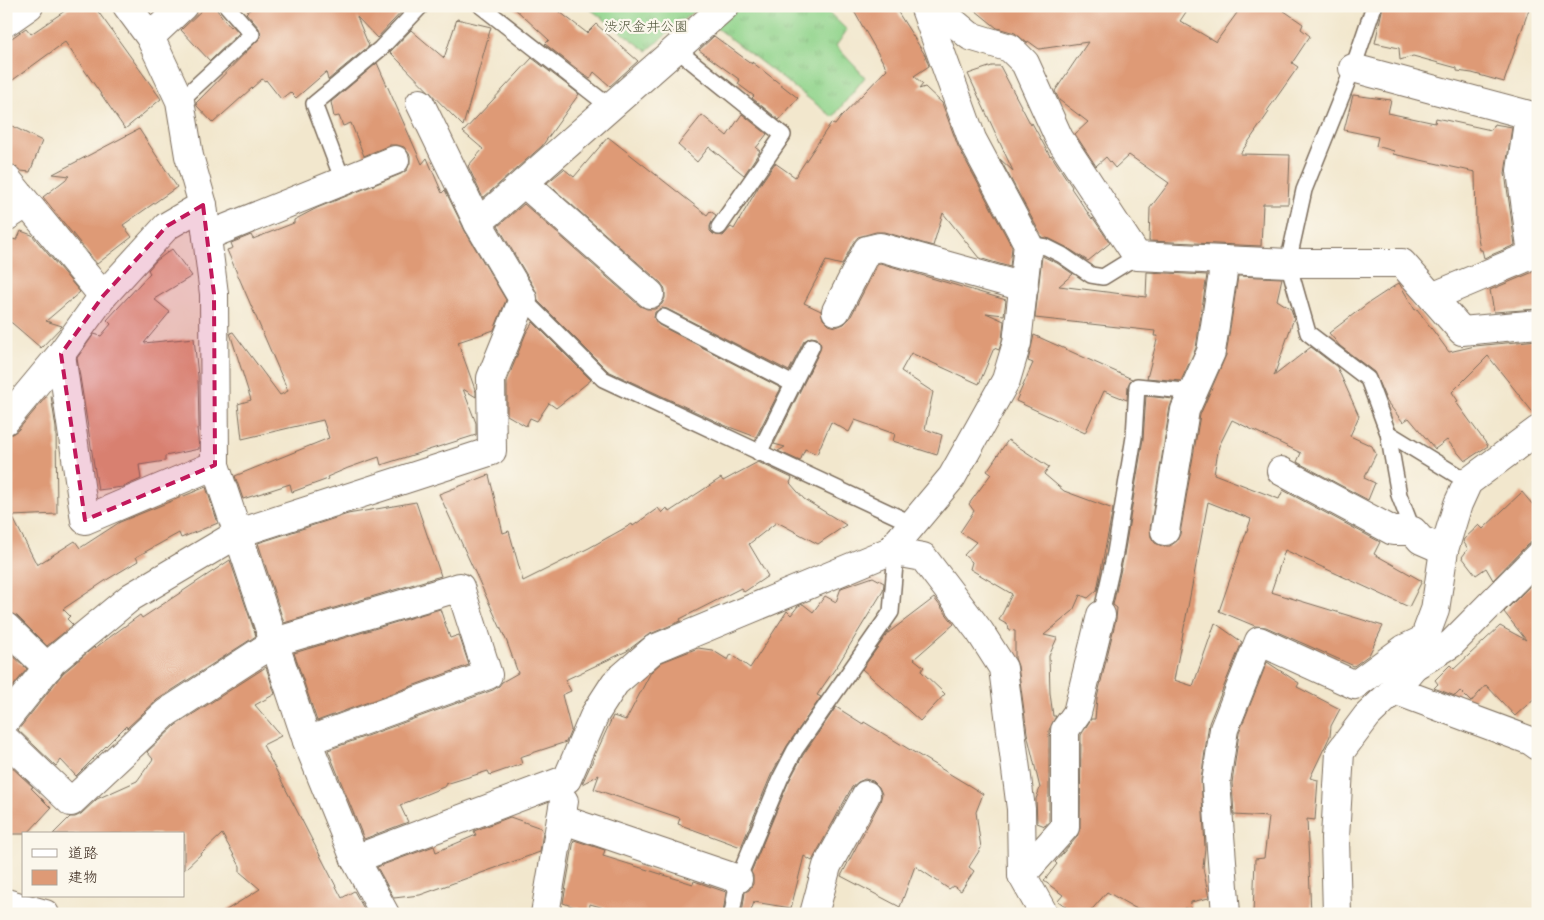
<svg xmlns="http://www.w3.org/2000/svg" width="1544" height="920" font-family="'Comic Neue','Klee One',sans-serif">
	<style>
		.grass { fill: url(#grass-tufts); stroke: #667f55 }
		.building { fill: #de9a76 }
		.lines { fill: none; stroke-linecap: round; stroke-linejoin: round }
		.lane-casing { stroke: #7b6c5b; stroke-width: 18 }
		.street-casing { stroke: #7b6c5b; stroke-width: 30 }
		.lane { stroke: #fff; stroke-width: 15 }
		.street { stroke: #fff; stroke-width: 28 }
		.marked { fill: #c2185b; fill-opacity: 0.2; stroke: #c2185b; stroke-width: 4; stroke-dasharray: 10 6; stroke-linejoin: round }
		.labels { text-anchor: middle; stroke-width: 4.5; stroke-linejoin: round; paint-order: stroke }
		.park-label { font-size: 14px; fill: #50543a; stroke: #fbf7ec }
	</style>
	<defs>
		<pattern id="grass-tufts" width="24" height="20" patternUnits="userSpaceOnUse" patternTransform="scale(1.25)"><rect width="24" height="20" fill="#91d48c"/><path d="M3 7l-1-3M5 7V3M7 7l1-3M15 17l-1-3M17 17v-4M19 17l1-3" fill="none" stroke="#7eb678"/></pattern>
	</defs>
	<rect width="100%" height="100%" fill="#fbf7ec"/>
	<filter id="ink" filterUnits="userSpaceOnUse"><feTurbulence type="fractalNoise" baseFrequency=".02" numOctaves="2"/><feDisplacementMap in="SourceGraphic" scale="10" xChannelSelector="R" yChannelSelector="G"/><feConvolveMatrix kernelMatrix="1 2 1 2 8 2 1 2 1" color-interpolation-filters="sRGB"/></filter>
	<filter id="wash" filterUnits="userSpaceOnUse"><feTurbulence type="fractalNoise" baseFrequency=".0096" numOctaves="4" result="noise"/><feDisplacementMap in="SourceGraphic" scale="20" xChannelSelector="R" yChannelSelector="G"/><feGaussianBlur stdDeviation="1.12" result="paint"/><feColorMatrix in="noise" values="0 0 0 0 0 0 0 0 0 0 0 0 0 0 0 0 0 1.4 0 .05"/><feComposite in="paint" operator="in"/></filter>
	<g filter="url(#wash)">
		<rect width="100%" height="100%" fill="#f2e7cd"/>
		<polygon class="grass" points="586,6 822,6 847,30 836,46 865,77 833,117 694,11 647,51"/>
		<g id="blocks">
			<g class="building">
				<polygon points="72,6 94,6 161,99 125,129 65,42 6,85 6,42 26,28 31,34"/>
				<polygon points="206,6 214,6 230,27 232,25 239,33 210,61 181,30"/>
				<polygon points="254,6 407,6 377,38 357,17 369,46 328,80 326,72 296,98 290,92 281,99 266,80 265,81 262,79 213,123 197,106 196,103 261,37 259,28 246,13"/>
				<polygon points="512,6 552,6 587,33 596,24 638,61 610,86 594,72 590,79 545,44 549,40"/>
				<polygon points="851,6 894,6 925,55 929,66 914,76 923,84 919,89 925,87 942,103 958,146 1012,247 1010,267 979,258 943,213 933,246 884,232 876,232 858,237 853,243 842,265 826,261 804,303 821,311 823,319 829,325 836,327 844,324 850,318 878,264 880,263 1006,300 1004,315 986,313 1004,321 1002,340 999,350 994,348 979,384 911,353 901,371 933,392 925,429 942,435 937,455 893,441 895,434 855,420 849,432 831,422 817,454 805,449 800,461 778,451 785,447 774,444 820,350 821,345 817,338 811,337 804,341 789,371 667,309 662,308 655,312 654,318 659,325 781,388 756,437 724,425 608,371 538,301 536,291 498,226 524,204 640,306 647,309 655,309 662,304 665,298 665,289 661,283 547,183 564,169 574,177 608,137 707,215 710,211 716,215 710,226 710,231 713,234 723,236 731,227 734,229 759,186 775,163 795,177 831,123 835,125 841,117 887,69"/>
				<polygon points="970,6 1190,6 1180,21 1216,42 1242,6 1277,6 1303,24 1301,29 1310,36 1292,63 1298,67 1267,111 1269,112 1240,154 1290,155 1288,204 1263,204 1261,246 1149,241 1150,208 1169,183 1129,155 1115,168 1106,157 1096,166 1075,134 1088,122 1059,100 1055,91 1088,42 1039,49 1028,41 1027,43 1015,33 997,28"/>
				<polygon points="1383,6 1530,6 1504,82 1472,73 1457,71 1457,68 1413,56 1400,60 1399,48 1375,43"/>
				<polygon points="457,19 491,27 463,126 390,52 411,30 444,58"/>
				<polygon points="714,36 752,64 752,62 798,98 779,120 752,98 754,96 738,84 740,80 699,50"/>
				<polygon points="532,58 579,94 542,146 483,198 468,166 483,149 463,132"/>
				<polygon points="377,63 422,164 427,158 442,193 445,190 465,231 506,300 494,330 458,342 476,392 476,397 463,389 476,423 476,435 381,465 379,457 348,468 327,477 328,479 292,492 290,484 243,499 235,476 329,438 323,420 242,439 238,404 251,400 230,333 233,332 280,395 288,391 227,250 233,248 231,243 251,235 253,239 294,223 294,220 317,208 401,174 407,170 410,163 410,155 404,147 397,145 390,145 364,156 351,123 343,126 339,116 334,117 331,102"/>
				<polygon points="992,66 1000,66 1031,125 1032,123 1050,156 1051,155 1072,187 1071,188 1092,219 1093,218 1110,243 1088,261 1066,247 1050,239 1042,237 1000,159 1013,171 968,74"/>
				<polygon points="1353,95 1391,100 1388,113 1435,123 1436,118 1491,130 1494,124 1512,127 1505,173 1515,245 1484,258 1482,250 1480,250 1476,225 1475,172 1393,154 1394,151 1376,146 1378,137 1344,130"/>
				<polygon points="742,114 767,134 756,148 760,151 744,175 709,147 697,162 678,145 702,115 727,136"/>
				<polygon points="6,123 42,141 30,172 21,171 12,164 6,163"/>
				<polygon points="139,129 177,187 123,225 132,237 97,264 43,197 70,176 53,174"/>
				<polygon points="21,231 32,235 80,292 46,321 62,326 41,348 12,323 6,321 6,238 17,240"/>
				<polygon points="172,249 192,276 154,299 170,312 144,343 194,338 198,376 199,428 197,428 199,449 165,456 165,461 139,465 141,479 123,487 98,490 77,358 94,334 101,336 111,324 107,320 150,273 148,270 156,261"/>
				<polygon points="1042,256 1057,263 1073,274 1059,286 1146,297 1147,272 1207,275 1196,348 1181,381 1147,378 1158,336 1154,336 1155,331 1035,318"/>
				<polygon points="1538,270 1538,309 1494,312 1490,290"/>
				<polygon points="1238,276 1282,278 1277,300 1291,309 1294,318 1274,376 1311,347 1337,367 1359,416 1350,436 1372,446 1376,454 1364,478 1375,483 1368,500 1297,462 1301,453 1232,420 1219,446 1214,474 1279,499 1283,490 1380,542 1374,554 1422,581 1409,607 1285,550 1271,592 1383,626 1369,655 1354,666 1266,627 1255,626 1219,611 1251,519 1208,502 1174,680 1193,686 1215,623 1242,642 1209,723 1201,780 1205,847 1203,868 1209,898 1191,902 1190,909 1184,908 1181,914 1135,908 1107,892 1088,914 1076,914 1058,901 1063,895 1044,881 1057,864 1055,862 1077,837 1080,828 1081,735 1091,719 1095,719 1097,698 1116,619 1117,608 1113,605 1124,555 1143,439 1146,396 1173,399 1170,407 1150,529 1151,537 1155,543 1162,546 1170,546 1177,541 1180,534 1200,415 1226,355"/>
				<polygon points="1399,283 1415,310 1417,309 1449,352 1475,346 1538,340 1538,415 1535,415 1488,356 1452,392 1458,401 1456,402 1488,446 1465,461 1447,440 1435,449 1409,418 1403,422 1387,402 1374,372 1340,346 1329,333 1367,304"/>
				<polygon points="533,322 591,380 556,408 549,403 537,421 530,418 526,426 507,415 507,381 526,333"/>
				<polygon points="1034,335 1132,379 1128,385 1127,400 1104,391 1085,433 1016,401 1033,363 1028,361"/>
				<polygon points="51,396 56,428 57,514 12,516 37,565 75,541 80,548 120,522 206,487 218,523 181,538 179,533 136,557 138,561 108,579 63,609 70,616 67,619 73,625 47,646 17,616 6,612 6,435 12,434 18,430 46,397"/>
				<polygon points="1008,440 1049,467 1044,474 1064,491 1113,509 1097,590 1088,598 1080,595 1073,611 1044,635 1057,638 1049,656 1050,693 1053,716 1056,716 1049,730 1049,821 1045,826 1037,823 1036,799 1040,788 1027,733 1018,666 1015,658 1015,631 1009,630 1008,625 999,620 1012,594 970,569 972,562 964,555 976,542 960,532 974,511 969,504 991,474 987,471"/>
				<polygon points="758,462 792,478 790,483 804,499 846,525 818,544 777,522 749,544 768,576 744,592 741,588 680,619 681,621 648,635 627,651 565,680 571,691 562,695 571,730 566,742 520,757 522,764 490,775 488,771 446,784 446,786 400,805 408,822 364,839 328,750 493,690 499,686 502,682 518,673 507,642 439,494 489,475 503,533 509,531 523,581 589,548 632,524 633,526 658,508 662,513 667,508 669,512 721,478 723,481"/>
				<polygon points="1522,492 1538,511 1538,541 1533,541 1527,545 1493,580 1486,568 1476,575 1462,557 1468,549 1463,541 1464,539 1479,525 1483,529"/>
				<polygon points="416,502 441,576 284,623 258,543 348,514"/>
				<polygon points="230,560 256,636 157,700 127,728 126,726 76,776 61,760 56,766 18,730 63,673 94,647 95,648 140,615 142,618"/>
				<polygon points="873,577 884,583 883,591 839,663 817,695 821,697 787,746 771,775 741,847 678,824 680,818 594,789 599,775 582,784 613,716 626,720 651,672 662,662 698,648 712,650 728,660 731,654 750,668 787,611 791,615 798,606 803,604 813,612 825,596 836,602 841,588"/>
				<polygon points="1538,578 1538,695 1515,716 1486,685 1471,702 1460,691 1455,696 1434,688 1438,684 1435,680 1450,665 1454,669 1500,626 1526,640 1504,612"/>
				<polygon points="934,598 954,624 914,659 924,667 921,671 945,694 920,721 862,669 888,633"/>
				<polygon points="440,609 450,638 459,635 469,665 317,721 294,653"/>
				<polygon points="6,649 27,669 6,695"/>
				<polygon points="1267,662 1299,683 1297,687 1340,709 1331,726 1330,736 1310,778 1318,780 1315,820 1307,819 1311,914 1253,914 1255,859 1264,858 1269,817 1234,815 1232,783 1239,733"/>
				<polygon points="266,667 275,694 255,705 281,736 263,745 342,898 354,891 367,914 220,914 260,889 240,872 240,866 222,834 184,870 184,834 53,834 70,817 75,817 81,814 97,799 137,781 153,759 147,752 176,725"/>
				<polygon points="836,707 863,724 864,722 983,794 976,812 981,848 969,867 974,871 961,891 953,886 949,889 915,866 900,907 841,876 880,802 882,794 879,787 873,781 865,779 858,782 852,787 812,861 804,856 791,908 754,902 750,914 742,914 745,892 749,890 753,884 753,876 751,872 788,783 803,755"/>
				<polygon points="6,762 33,787 31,788 51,808 27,834 6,834"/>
				<polygon points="510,817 541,828 543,832 540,852 420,895 394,898 377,867 434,846 436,852 476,835 474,831"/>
				<polygon points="574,840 605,850 603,856 693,884 694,881 726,892 723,914 625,914 590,904 589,912 563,903"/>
			</g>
		</g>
	</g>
	<g filter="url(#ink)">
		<use href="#blocks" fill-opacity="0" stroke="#7b6c5b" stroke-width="1"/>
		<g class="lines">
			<g class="lane-casing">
				<g id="lane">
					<polyline points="481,6 610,107"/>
					<polyline points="1374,6 1353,68 1304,190 1288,263 1308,333 1368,379 1388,433 1468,482"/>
					<polyline points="676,49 783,135 719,227"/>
					<polyline points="180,101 252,34 227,6"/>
					<polyline points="343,181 314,104 380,49 421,6"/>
					<polyline points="1028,244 1046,247 1062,255 1091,275 1103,277 1137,256"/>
					<polyline points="523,299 603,379 913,524"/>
					<polyline points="663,317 793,384"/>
					<polyline points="1388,433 1399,495 1413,531"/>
					<polyline points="759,453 812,346"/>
					<polyline points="1101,615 1115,553 1134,437 1137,386 1193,392"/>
					<polyline points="732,914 738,879 780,779 795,750 891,612 896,552"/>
				</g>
			</g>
			<g class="street-casing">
				<g id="street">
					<polyline points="127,6 150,37 180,101 189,156 203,205 214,294 215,465 307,741 355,859 385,914"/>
					<polyline points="934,6 970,36 1010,48 1025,63 1059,138 1137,256 1288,263 1402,263 1462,331 1538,324"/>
					<polyline points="6,22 29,6"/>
					<polyline points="150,37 183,6"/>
					<polyline points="1353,68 1529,115 1521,171 1532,255 1432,297"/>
					<polyline points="6,178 103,296"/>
					<polyline points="524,183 650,294"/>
					<polyline points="6,217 26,204"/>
					<polyline points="478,223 725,6"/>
					<polyline points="207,236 395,160"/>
					<polyline points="836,311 867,250 880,247 1024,287"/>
					<polyline points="61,354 85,520 215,465"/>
					<polyline points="6,420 61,354 103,296 167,226 203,205"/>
					<polyline points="1281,471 1393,531 1413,531 1421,540 1444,550"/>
					<polyline points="1165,531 1185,410 1211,352 1225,260"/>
					<polyline points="890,551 923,557 980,632 1003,668 1021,809 1022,875"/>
					<polyline points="6,627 48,668"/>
					<polyline points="1414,666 1451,644 1538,556"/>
					<polyline points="1394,690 1531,741 1538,746"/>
					<polyline points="6,720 52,662 131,597 239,533 492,451 491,378 523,299 478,223 420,103"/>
					<polyline points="6,740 71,802 166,713 275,642 460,587 488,675 307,741"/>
					<polyline points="561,819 738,879"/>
					<polyline points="355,859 567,779 595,714 615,683 654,649 890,551 952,477 1006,380 1017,343 1028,244 972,139 924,6"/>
					<polyline points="6,903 45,914"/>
					<polyline points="545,914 564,801"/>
					<polyline points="814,914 827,866 866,795"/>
					<polyline points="1044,914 1022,875 1065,827 1065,730 1077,713 1101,615"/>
					<polyline points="1226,914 1216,782 1224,729 1259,641 1355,685 1404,649 1425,639"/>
					<polyline points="1337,914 1335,838 1340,752 1367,716 1394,690 1414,666 1435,610 1444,550 1458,504 1468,482 1538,430"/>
				</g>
			</g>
			<use href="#lane" class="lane"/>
			<use href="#street" class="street"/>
		</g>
	</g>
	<path class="marked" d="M 203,205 L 214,294 L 215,465 L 85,520 L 61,354 L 103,296 L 167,226 Z"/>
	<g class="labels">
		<g class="park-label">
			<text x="646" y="31">渋沢金井公園</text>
		</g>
	</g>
	<rect width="1544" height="920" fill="none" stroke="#fbf7ec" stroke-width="25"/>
	<rect x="22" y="832" width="162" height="65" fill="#fbf7ec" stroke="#aea59a"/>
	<rect x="32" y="849" width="25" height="8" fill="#ffffff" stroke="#aea59a"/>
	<text x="68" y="858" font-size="15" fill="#3b2a1e">道路</text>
	<rect x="32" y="870" width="25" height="15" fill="#de9a76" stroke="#aea59a"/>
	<text x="68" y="882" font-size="15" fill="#3b2a1e">建物</text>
</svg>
